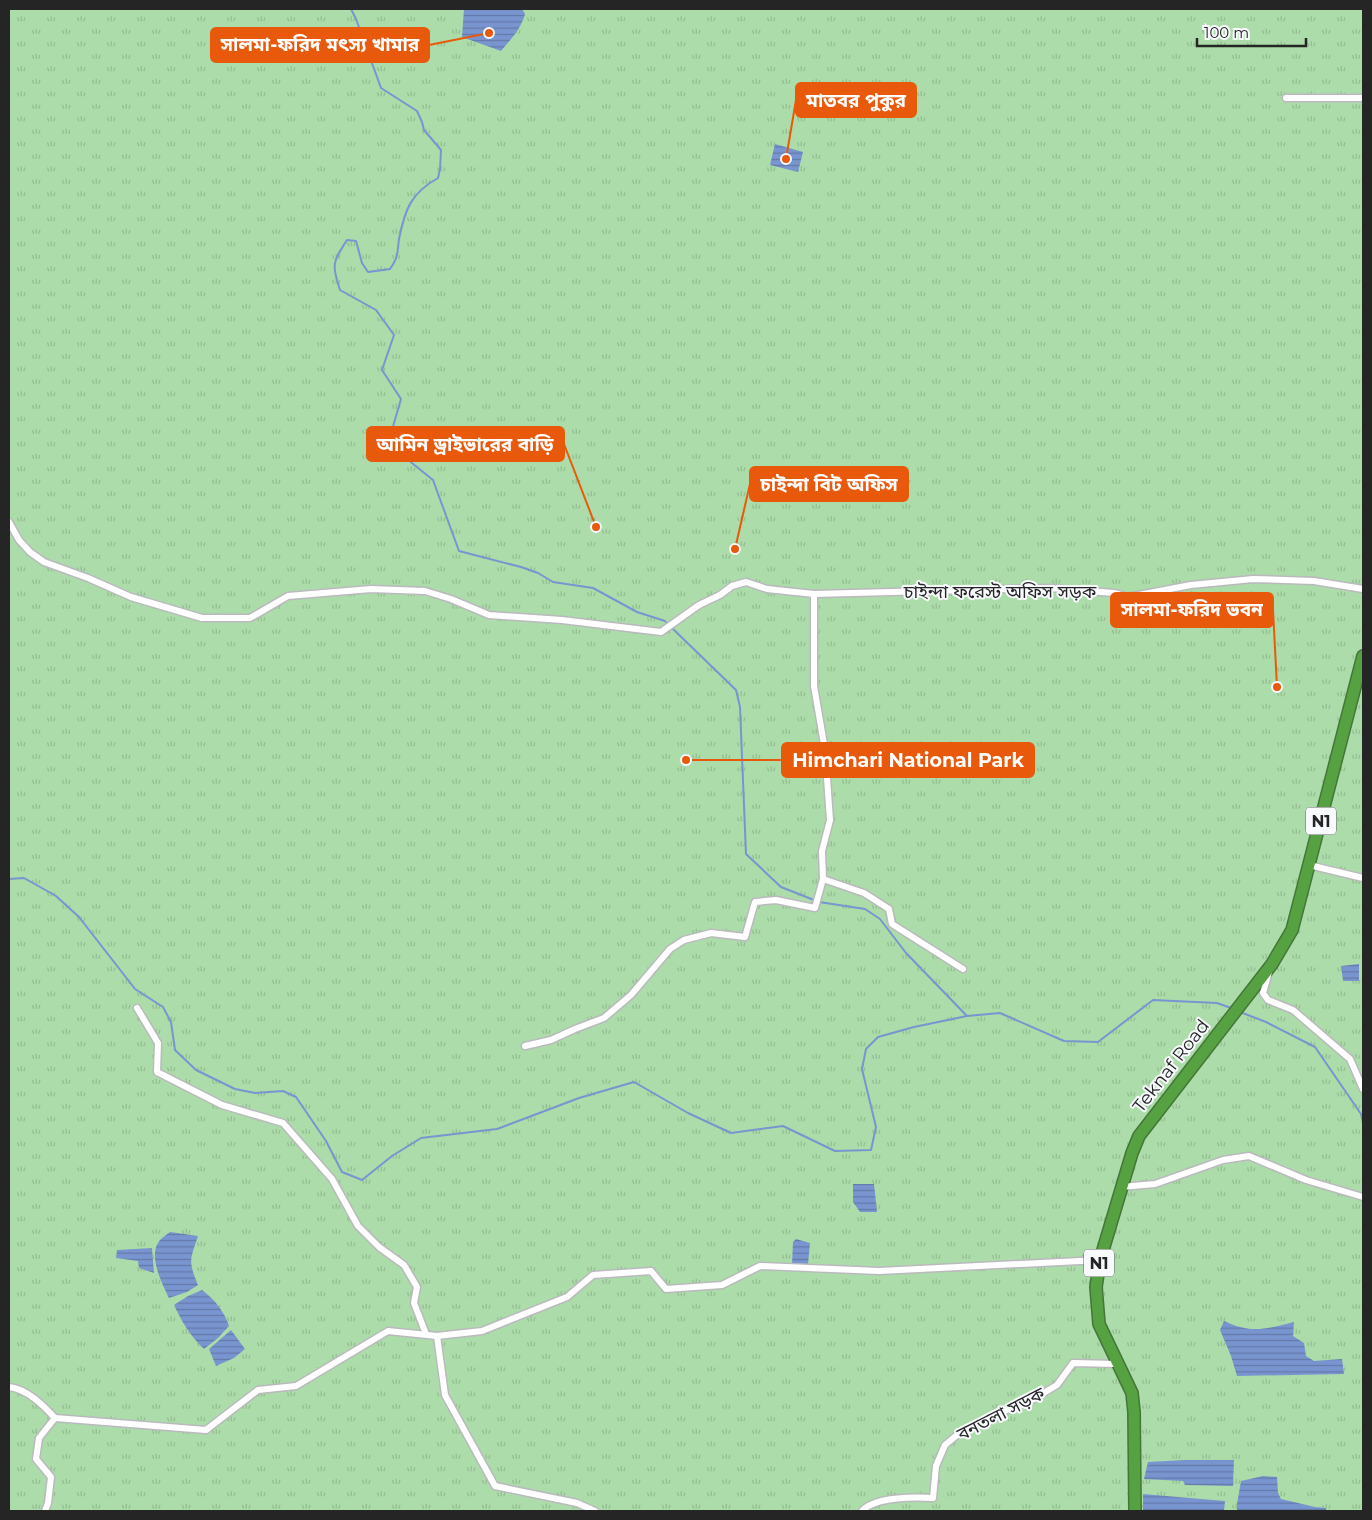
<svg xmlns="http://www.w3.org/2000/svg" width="1372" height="1520" font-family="Montserrat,'Noto Sans Bengali',sans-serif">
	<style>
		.grass { fill: url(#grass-tufts) }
		.water { fill: url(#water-rules) }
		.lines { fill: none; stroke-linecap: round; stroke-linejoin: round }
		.stream { stroke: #7995d0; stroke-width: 2 }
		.street-casing { stroke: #bababe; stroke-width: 9 }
		.highway-casing { stroke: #457639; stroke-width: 14 }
		.street { stroke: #fff; stroke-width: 6 }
		.highway { stroke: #56a243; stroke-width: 11 }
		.labels { text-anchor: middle; stroke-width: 4; stroke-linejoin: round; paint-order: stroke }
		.shield { fill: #f9fafe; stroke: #656567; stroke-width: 1 }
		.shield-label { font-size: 16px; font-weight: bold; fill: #252526 }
		.street-label { font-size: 18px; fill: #252526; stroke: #f9fafe }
		.leader { fill: none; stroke: #e8590c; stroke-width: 2 }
		.callout-dot { fill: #e8590c; stroke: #f9fafe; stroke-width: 2 }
		.callout { fill: #e8590c; stroke: #e8590c; stroke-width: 2 }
		.callout-label { font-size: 19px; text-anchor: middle; font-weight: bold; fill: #fff }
	</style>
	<defs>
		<pattern id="grass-tufts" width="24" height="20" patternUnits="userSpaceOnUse" patternTransform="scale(1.25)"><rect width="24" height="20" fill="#acdca9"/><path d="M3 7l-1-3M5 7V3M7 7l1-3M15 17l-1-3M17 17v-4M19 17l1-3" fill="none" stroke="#94bd91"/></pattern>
		<pattern id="water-rules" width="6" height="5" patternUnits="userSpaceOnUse" patternTransform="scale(1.25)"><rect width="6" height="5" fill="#7995d0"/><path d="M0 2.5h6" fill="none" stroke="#6379a9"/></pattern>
	</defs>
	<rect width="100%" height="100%" fill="#ececf1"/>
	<rect class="grass" x="9" y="9" width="1354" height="1502"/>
	<g class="water">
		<path d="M 464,9 L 522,9 L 525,14 C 521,29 511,39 501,51 L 462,37 Z"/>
		<polygon points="775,144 803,152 798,172 770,165"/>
		<polygon points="1359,964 1359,981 1343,981 1341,966"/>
		<polygon points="853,1184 874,1184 877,1212 860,1212 853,1202"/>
		<path d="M 170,1232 L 198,1236 C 190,1260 188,1261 198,1285 L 187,1292 L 169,1298 C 162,1283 147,1255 160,1240 C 163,1237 167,1234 170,1232 Z"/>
		<polygon points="796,1239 810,1243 808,1264 792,1264 793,1242"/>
		<polygon points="152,1248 154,1273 139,1268 138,1261 116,1258 117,1250"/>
		<path d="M 202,1290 C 215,1300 224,1311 229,1326 L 218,1338 L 204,1349 C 190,1336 182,1322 174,1305 L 188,1296 Z"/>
		<path d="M 1224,1321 C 1252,1334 1265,1329 1294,1322 L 1293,1336 L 1304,1343 L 1306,1356 L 1314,1361 L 1342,1359 L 1344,1374 L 1237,1376 L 1231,1356 L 1220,1330 Z"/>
		<polygon points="231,1330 245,1349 234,1358 216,1366 209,1349"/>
		<polygon points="1186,1460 1234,1460 1233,1486 1185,1485 1183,1481 1144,1479 1148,1462"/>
		<polygon points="1263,1476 1277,1477 1278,1493 1281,1499 1315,1507 1326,1508 1326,1511 1237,1511 1237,1504 1241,1481"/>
		<polygon points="1143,1494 1225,1501 1224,1511 1143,1511"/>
	</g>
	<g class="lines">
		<g class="stream">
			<path d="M 351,9 L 356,19 L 381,88 L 417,111 L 422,122 L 424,130 L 441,150 L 440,169 L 438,178 C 411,193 405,209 399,239 C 397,253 399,256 390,269 L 368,272 L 362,263 L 356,241 L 347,240 C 332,263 332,264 340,290 L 376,310 L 394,335 L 382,370 L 401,399 L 392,430 L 407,459 L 433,480 L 459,551 L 521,567 L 538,573 L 553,582 L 593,588 L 637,612 L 665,621 L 668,625"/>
			<polyline points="672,628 736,690 740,707 746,854 781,887 814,900"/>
			<polyline points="9,879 24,878 56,896 79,917 135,989 163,1007 171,1022 175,1050 196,1070 235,1089 255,1093 283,1091 296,1097 326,1141 342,1172 362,1180 392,1156 421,1138 497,1129 579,1098 634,1082 688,1113 731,1133 783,1126 835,1151 871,1150 876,1127 862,1069 866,1049 878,1037 914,1027 967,1016 1000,1013 1064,1041 1098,1042 1153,1000 1217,1003 1231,1008"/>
			<polyline points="819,902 865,909 880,919 906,953 967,1016"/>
			<polyline points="1240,1012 1266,1022 1315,1047 1361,1114 1363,1123"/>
		</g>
		<g class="street-casing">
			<g id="street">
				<polyline points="1286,98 1363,98"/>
				<polyline points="9,522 19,540 30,552 44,562 88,578 131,597 202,618 250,618 288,596 371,589 425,591 451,599 489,615 562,620 661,632 699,605 720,595 732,586 746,582 767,589 814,594 1049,588 1114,593 1128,597 1191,585 1253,579 1314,581 1363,589"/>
				<polyline points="814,594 814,686 825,750 830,820 822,851 823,879 864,893 889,909 892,924 963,969"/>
				<polyline points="1309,865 1363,878"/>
				<polyline points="1269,972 1263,993 1268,1000 1293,1010 1350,1059 1363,1089"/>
				<polyline points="137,1008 158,1043 157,1072 222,1105 283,1123 332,1179 358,1226 379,1247 404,1265 417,1287 414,1303 426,1334"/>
				<polyline points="525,1046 551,1040 575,1029 604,1018 631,995 670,949 684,940 711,933 745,937 755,902 776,900 815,908 823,879"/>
				<polyline points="1121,1187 1155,1184 1223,1160 1249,1156 1306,1180 1363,1197"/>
				<polyline points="437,1336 445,1395 495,1486 577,1503 595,1511"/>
				<path d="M 9,1387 C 27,1389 43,1405 55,1418 L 206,1430 L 258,1390 L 296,1386 L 388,1331 L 437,1336 L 482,1331 L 567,1297 L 593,1275 L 651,1271 L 666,1289 L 722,1285 L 760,1266 L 879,1271 L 1100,1260"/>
				<polyline points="45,1511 48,1503 51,1477 36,1459 39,1438 55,1418"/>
				<path d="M 862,1511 C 875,1497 913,1497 933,1498 L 936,1466 L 945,1445 L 957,1435 L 992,1416 L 1032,1400 L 1057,1385 L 1073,1363 L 1117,1364"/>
			</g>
		</g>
		<g class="highway-casing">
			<polyline id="highway" points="1135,1511 1134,1412 1132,1393 1099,1324 1096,1287 1100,1260 1132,1153 1139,1136 1272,964 1292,930 1363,656"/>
		</g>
		<use href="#street" class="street"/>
		<use href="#highway" class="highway"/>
	</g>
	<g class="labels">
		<g class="shield">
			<rect x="1306" y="807.5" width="30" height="27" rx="4"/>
			<rect x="1084" y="1249.5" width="30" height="27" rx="4"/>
		</g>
		<g class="shield-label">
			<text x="1321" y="827">N1</text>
			<text x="1099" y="1269">N1</text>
		</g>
		<g class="street-label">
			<text x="1000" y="598">চাইন্দা ফরেস্ট অফিস সড়ক</text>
			<text transform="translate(1171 1066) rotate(-52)" y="6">Teknaf Road</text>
			<text transform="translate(1001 1414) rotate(-27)" y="6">বনতলা সড়ক</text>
		</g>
	</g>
	<path class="leader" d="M489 33L429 45M786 159L796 100M596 527L564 444M735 549L750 484M1277 687L1273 610M686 760L782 760"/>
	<g class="callout-dot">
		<circle cx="489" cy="33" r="5"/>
		<circle cx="786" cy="159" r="5"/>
		<circle cx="596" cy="527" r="5"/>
		<circle cx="735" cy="549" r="5"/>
		<circle cx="1277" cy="687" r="5"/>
		<circle cx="686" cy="760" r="5"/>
	</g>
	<g class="callout">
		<rect x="211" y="28" width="218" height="34" rx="5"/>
		<rect x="796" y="83" width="120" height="34" rx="5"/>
		<rect x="367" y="427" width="197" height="34" rx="5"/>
		<rect x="750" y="467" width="158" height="34" rx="5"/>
		<rect x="1111" y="593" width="162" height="34" rx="5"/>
		<rect x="782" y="743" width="252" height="34" rx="5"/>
	</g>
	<g class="callout-label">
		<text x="320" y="51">সালমা-ফরিদ মৎস্য খামার</text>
		<text x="856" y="107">মাতবর পুকুর</text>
		<text x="465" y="451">আমিন ড্রাইভারের বাড়ি</text>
		<text x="829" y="491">চাইন্দা বিট অফিস</text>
		<text x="1192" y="616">সালমা-ফরিদ ভবন</text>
		<text x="908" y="767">Himchari National Park</text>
	</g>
	<rect width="1372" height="1520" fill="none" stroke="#252526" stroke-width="20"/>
	<path d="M1197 38v8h109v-8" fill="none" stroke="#252526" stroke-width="2.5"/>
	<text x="1204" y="38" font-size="15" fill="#252526" stroke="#f9fafe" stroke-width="4" paint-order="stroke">100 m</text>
</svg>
